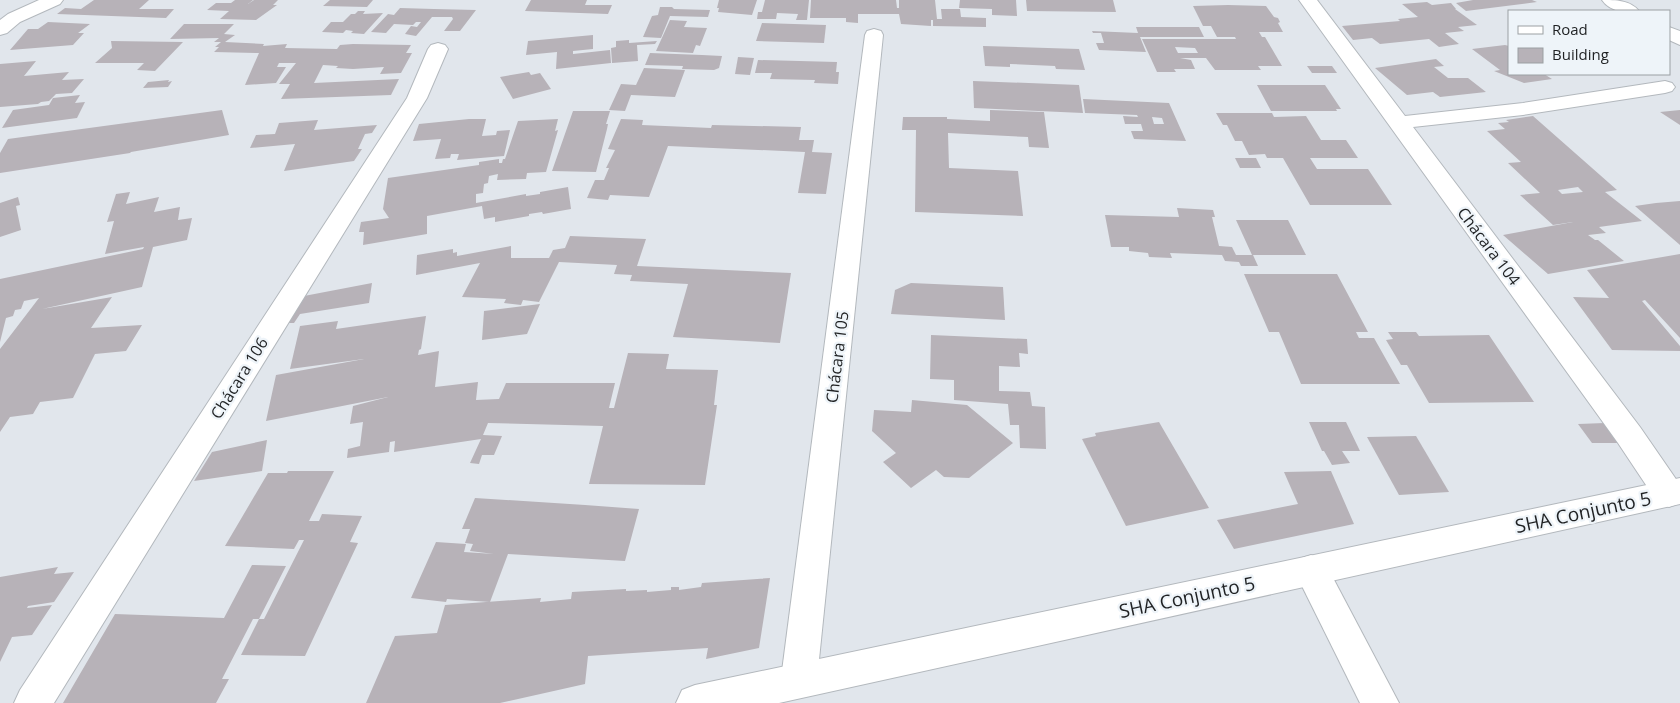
<svg xmlns="http://www.w3.org/2000/svg" width="1680" height="703" font-family="'Open Sans',sans-serif">
	<style>
		.building { fill: #b7b2b8; fill-rule: evenodd }
		.lines { fill: none; stroke-linecap: round; stroke-linejoin: round }
		.street-casing { stroke: #b3b8bd; stroke-width: 2 }
		.secondary-casing { stroke: #b3b8bd; stroke-width: 2 }
		.street { fill: #fff; fill-rule: evenodd }
		.secondary { fill: #fff; fill-rule: evenodd }
		.labels { text-anchor: middle; stroke-width: 4.5; stroke-linejoin: round; paint-order: stroke }
		.street-label { font-size: 16px; fill: #1f2123; stroke: #eef4f9 }
		.near-street-label { font-size: 19px; fill: #1f2123; stroke: #eef4f9 }
	</style>
	<rect width="100%" height="100%" fill="#e1e6ec"/>
	<g class="building">
		<polygon points="94,0 149,0 139,9 174,9 166,18 57,14 65,8 81,9"/>
		<polygon points="235,0 253,0 248,4 254,0 278,0 273,5 277,5 256,20 220,19 229,11 207,10 216,3 231,3"/>
		<polygon points="330,0 373,0 367,7 323,6"/>
		<polygon points="531,0 587,0 585,5 612,5 608,14 525,11"/>
		<polygon points="719,0 757,0 752,15 718,12 719,8 717,8"/>
		<polygon points="765,0 809,0 807,20 796,20 798,14 777,13 776,19 757,19 758,12 762,12"/>
		<polygon points="811,0 896,0 897,8 899,8 899,0 935,0 937,19 942,19 941,9 960,9 961,17 986,18 986,27 933,26 933,20 931,20 931,26 901,24 899,14 858,14 858,23 846,22 846,18 810,18"/>
		<polygon points="960,0 1016,0 1017,16 992,15 992,9 959,8"/>
		<polygon points="1026,0 1113,0 1116,12 1027,11"/>
		<polygon points="1473,0 1532,0 1537,2 1466,11 1456,3"/>
		<polygon points="1427,2 1432,5 1451,3 1456,9 1455,9 1477,25 1458,27 1464,31 1445,33 1459,44 1439,47 1429,39 1380,44 1372,38 1353,40 1342,26 1400,21 1398,19 1418,17 1402,4"/>
		<path d="M 1228,5 L 1266,6 L 1274,17 L 1278,18 L 1280,22 L 1278,23 L 1283,32 L 1259,32 L 1262,37 L 1265,37 L 1282,66 L 1258,66 L 1261,70 L 1215,70 L 1206,58 L 1180,58 L 1191,60 L 1195,69 L 1174,69 L 1176,72 L 1157,72 L 1142,39 L 1236,39 L 1235,37 L 1217,37 L 1211,26 L 1203,26 L 1193,6 ZM 1175,47 L 1195,48 L 1198,53 L 1178,53 Z"/>
		<polygon points="660,7 672,7 674,9 710,10 708,17 670,16 661,38 643,37 652,16 658,15"/>
		<polygon points="400,8 434,9 476,10 460,31 444,31 453,19 452,17 432,17 416,36 405,34 411,26 417,27 421,22 416,22 413,25 394,24 386,33 371,32 388,14 394,15"/>
		<polygon points="358,11 365,11 363,14 383,13 364,34 351,33 353,31 346,30 343,33 322,32 331,22 343,22 351,14 355,14"/>
		<polygon points="670,20 687,21 684,27 707,28 700,46 696,45 693,53 656,51"/>
		<polygon points="48,22 90,24 78,33 84,33 73,45 10,50 28,29 38,29"/>
		<polygon points="762,23 826,25 824,43 756,41"/>
		<polygon points="184,24 234,24 224,34 235,35 225,42 264,44 263,46 287,44 285,48 337,49 340,45 353,44 411,45 406,53 412,53 401,73 380,74 384,67 353,69 336,68 338,66 323,65 314,83 399,79 391,95 281,99 290,84 279,84 296,63 279,63 277,67 286,67 276,83 245,85 259,53 214,52 219,47 215,47 221,42 214,42 219,38 170,39"/>
		<polygon points="1136,27 1199,27 1204,37 1140,37 1146,52 1099,50 1096,43 1104,43 1101,33 1093,33 1092,31 1138,33"/>
		<polygon points="593,35 593,49 573,51 573,54 610,50 611,63 556,69 557,52 526,55 528,41"/>
		<polygon points="629,40 629,43 657,41 655,44 637,45 638,61 612,63 611,48 616,47 616,41"/>
		<polygon points="111,41 183,42 155,71 137,70 144,63 95,63 112,48"/>
		<polygon points="1505,45 1509,46 1509,74 1544,74 1552,79 1524,83 1494,71 1500,70 1472,49"/>
		<polygon points="983,46 1079,49 1085,70 1056,69 1055,66 1010,64 1010,67 985,66"/>
		<polygon points="650,53 702,55 722,56 719,68 714,70 682,69 683,66 645,65"/>
		<polygon points="738,57 754,58 750,75 735,74"/>
		<polygon points="1436,59 1444,66 1434,67 1448,78 1468,78 1486,92 1440,97 1433,92 1407,95 1375,68"/>
		<polygon points="758,60 837,62 836,72 839,72 838,84 814,83 815,80 770,79 772,73 755,73"/>
		<polygon points="36,61 24,76 69,72 62,80 84,79 72,93 56,94 49,101 41,102 38,104 0,107 0,64"/>
		<polygon points="1307,66 1332,66 1337,73 1312,73"/>
		<polygon points="644,68 685,70 675,97 631,95 625,111 609,110 621,84 636,85"/>
		<polygon points="529,72 531,75 540,73 551,89 513,99 500,77"/>
		<polygon points="169,80 168,82 172,81 168,87 143,88 148,82"/>
		<polygon points="973,81 1079,85 1083,113 974,108"/>
		<polygon points="1257,85 1325,85 1341,109 1336,109 1337,111 1271,111"/>
		<polygon points="80,95 75,103 85,102 77,118 2,128 13,110 49,105 53,98"/>
		<path d="M 1083,99 L 1169,103 L 1186,141 L 1134,139 L 1131,131 L 1143,131 L 1141,124 L 1125,124 L 1123,116 L 1138,117 L 1137,115 L 1085,113 ZM 1152,117 L 1162,118 L 1164,124 L 1154,124 Z"/>
		<polygon points="222,110 229,135 131,152 130,153 0,173 0,153 8,139"/>
		<polygon points="990,110 1044,112 1049,148 1029,147 1028,137 948,133 949,168 1018,171 1023,216 915,212 916,130 902,130 903,117 947,117 947,119 990,121"/>
		<polygon points="1680,110 1680,125 1660,112"/>
		<polygon points="573,111 610,111 606,124 608,124 607,129 596,172 552,171"/>
		<polygon points="1216,113 1272,113 1274,117 1306,116 1321,140 1346,140 1358,158 1310,158 1317,169 1368,169 1392,205 1310,205 1283,158 1267,158 1265,154 1249,155 1242,141 1235,141 1227,125 1223,125"/>
		<path d="M 1533,116 L 1617,190 L 1605,192 L 1642,221 L 1599,227 L 1606,233 L 1588,235 L 1595,240 L 1598,240 L 1624,261 L 1548,274 L 1503,235 L 1573,222 L 1553,225 L 1520,195 L 1540,193 L 1508,163 L 1521,162 L 1487,131 L 1505,129 L 1498,123 L 1509,122 L 1506,120 ZM 1578,187 L 1583,192 L 1562,194 L 1558,190 Z"/>
		<polygon points="469,119 486,119 482,136 496,135 497,131 510,130 504,156 457,160 459,154 451,154 450,158 435,159 441,139 413,141 419,124"/>
		<polygon points="558,119 555,131 558,130 546,172 527,173 526,179 497,180 498,174 489,176 488,183 484,184 483,193 476,194 476,203 526,194 526,196 540,194 540,192 568,187 571,209 543,214 542,212 529,214 529,216 495,222 495,217 484,219 482,206 427,216 427,234 363,245 364,232 359,232 361,222 389,218 383,209 388,178 479,165 479,162 499,159 499,163 502,163 503,159 505,159 518,121"/>
		<polygon points="621,119 643,120 642,125 711,128 712,125 801,127 799,140 814,140 812,152 832,153 826,194 798,193 805,152 668,146 649,197 610,195 608,200 587,198 595,180 604,180 609,168 606,168 615,150 608,149"/>
		<polygon points="318,120 314,130 377,125 372,133 365,134 358,149 362,149 354,161 284,171 295,144 250,148 256,135 275,134 279,123"/>
		<polygon points="1235,158 1256,158 1261,168 1240,168"/>
		<polygon points="130,192 126,204 159,197 154,212 180,207 178,220 192,218 187,240 153,247 142,287 42,309 112,297 91,328 142,325 126,351 95,354 73,398 40,402 33,414 10,417 0,432 0,349 39,298 24,301 21,309 15,310 13,316 6,318 0,342 0,279 143,249 144,247 105,254 114,221 107,222 116,194"/>
		<polygon points="18,197 20,205 16,206 21,230 0,237 0,203"/>
		<polygon points="1680,201 1680,245 1635,206 1656,203"/>
		<polygon points="1177,208 1213,210 1215,217 1212,217 1219,246 1232,247 1236,255 1252,255 1236,220 1288,220 1306,255 1253,255 1258,266 1241,266 1239,262 1225,261 1222,255 1170,253 1172,258 1149,257 1148,253 1129,251 1129,247 1111,247 1105,215 1179,217"/>
		<polygon points="570,236 646,239 637,266 791,273 780,343 673,337 688,284 630,281 632,275 614,274 617,265 559,262 539,302 523,300 521,305 504,303 506,299 462,297 480,263 416,275 417,255 453,249 453,253 457,252 457,256 511,246 511,258 549,258 553,250 565,248"/>
		<polygon points="1680,254 1680,338 1645,300 1642,301 1680,346 1680,351 1612,350 1573,297 1609,298 1587,270"/>
		<polygon points="1244,274 1337,274 1368,332 1356,332 1359,338 1374,338 1400,384 1301,384 1279,332 1269,332"/>
		<polygon points="372,283 369,303 300,314 294,323 282,323 304,296"/>
		<polygon points="911,283 1003,287 1005,320 891,314 895,290"/>
		<polygon points="540,304 527,334 482,340 484,311"/>
		<polygon points="426,316 421,349 419,350 418,355 439,351 435,387 478,382 476,400 499,399 506,383 615,383 609,408 614,408 628,353 669,354 666,369 718,370 714,405 717,405 705,485 589,484 603,426 488,423 483,435 502,436 494,455 482,455 479,464 470,463 481,439 394,452 395,441 390,442 389,452 347,458 348,449 360,446 363,422 350,424 353,406 388,397 266,421 276,375 364,359 290,369 300,326 338,321 336,329"/>
		<polygon points="1388,332 1416,332 1419,336 1489,335 1534,402 1429,403 1407,365 1401,365 1386,340 1393,339"/>
		<polygon points="931,335 1027,339 1028,354 1019,353 1020,367 999,366 999,391 1030,392 1032,406 1045,407 1046,449 1020,448 1019,425 1010,425 1008,404 954,400 954,380 930,379"/>
		<polygon points="912,400 967,405 1013,443 969,478 944,477 936,470 911,488 883,462 896,453 872,431 874,410 911,412"/>
		<polygon points="1159,422 1209,508 1126,526 1082,439 1096,436 1095,433"/>
		<polygon points="1309,422 1346,422 1360,451 1342,451 1350,463 1332,465 1324,451 1322,451"/>
		<polygon points="1605,423 1620,443 1592,443 1578,424"/>
		<polygon points="1416,436 1419,441 1449,492 1399,495 1367,437"/>
		<polygon points="267,440 262,471 194,481 212,452"/>
		<polygon points="288,471 334,471 309,521 319,521 322,514 362,516 350,542 358,543 305,656 241,655 259,619 264,619 304,540 299,540 294,549 225,546 268,473 287,473"/>
		<polygon points="1331,471 1354,524 1234,549 1217,520 1298,504 1284,472"/>
		<polygon points="475,498 585,505 639,509 625,561 508,554 490,602 447,599 446,602 411,598 436,542 466,544 464,552 494,554 470,551 473,544 465,543 470,529 462,529"/>
		<polygon points="252,565 286,566 259,619 253,619 222,679 229,679 216,703 63,703 115,614 224,618"/>
		<polygon points="58,567 54,574 74,572 54,602 28,606 27,608 52,605 32,635 12,637 0,662 0,577"/>
		<polygon points="770,578 759,648 706,659 708,648 588,656 585,684 500,703 366,703 395,636 437,633 445,605 541,598 540,602 571,599 572,592 626,589 626,591 647,590 647,592 671,590 671,587 679,587 679,590 701,587 702,583"/>
	</g>
	<g class="lines">
		<g class="street-casing">
			<g id="street">
				<polygon points="39,0 63,0 60,4 20,22 7,33 0,35 0,20 8,14"/>
				<polygon points="1299,0 1317,0 1405,116 1523,103 1665,81 1672,83 1675,87 1672,91 1665,93 1523,115 1413,127 1640,427 1680,485 1680,503 1669,507 1658,503 1618,443"/>
				<path d="M 1602,0 C 1616,0 1630,0 1639,11 C 1626,12 1611,13 1602,0 Z"/>
				<polygon points="1669,27 1680,31 1680,45 1669,40"/>
				<polygon points="874,29 881,31 883,35 817,679 812,692 799,697 786,692 781,679 865,35 867,31"/>
				<polygon points="438,43 445,45 448,49 427,98 54,703 14,703 20,690 407,98 428,49 431,45"/>
				<polygon points="1311,555 1323,559 1399,703 1360,703 1294,570 1299,559"/>
			</g>
		</g>
		<g class="secondary-casing">
			<polygon id="secondary" points="1680,478 1680,504 779,703 676,703 682,690 695,685"/>
		</g>
		<use href="#street" class="street"/>
		<use href="#secondary" class="secondary"/>
	</g>
	<g class="labels">
		<g class="street-label">
			<text transform="translate(1489 246) rotate(53)" y="6">Chácara 104</text>
			<text transform="translate(837 357) rotate(-83)" y="6">Chácara 105</text>
			<text transform="translate(239 378) rotate(-58)" y="6">Chácara 106</text>
		</g>
		<g class="near-street-label">
			<text transform="translate(1583 512) rotate(-12)" y="7">SHA Conjunto 5</text>
			<text transform="translate(1187 597) rotate(-12)" y="7">SHA Conjunto 5</text>
		</g>
	</g>
	<rect x="1508" y="10" width="162" height="65" fill="#eef4f9" stroke="#9ba0a3"/>
	<rect x="1518" y="26" width="25" height="8" fill="#ffffff" stroke="#9ba0a3"/>
	<text x="1552" y="35" font-size="15" fill="#1f2123">Road</text>
	<rect x="1518" y="48" width="25" height="15" fill="#b7b2b8" stroke="#9ba0a3"/>
	<text x="1552" y="60" font-size="15" fill="#1f2123">Building</text>
</svg>
